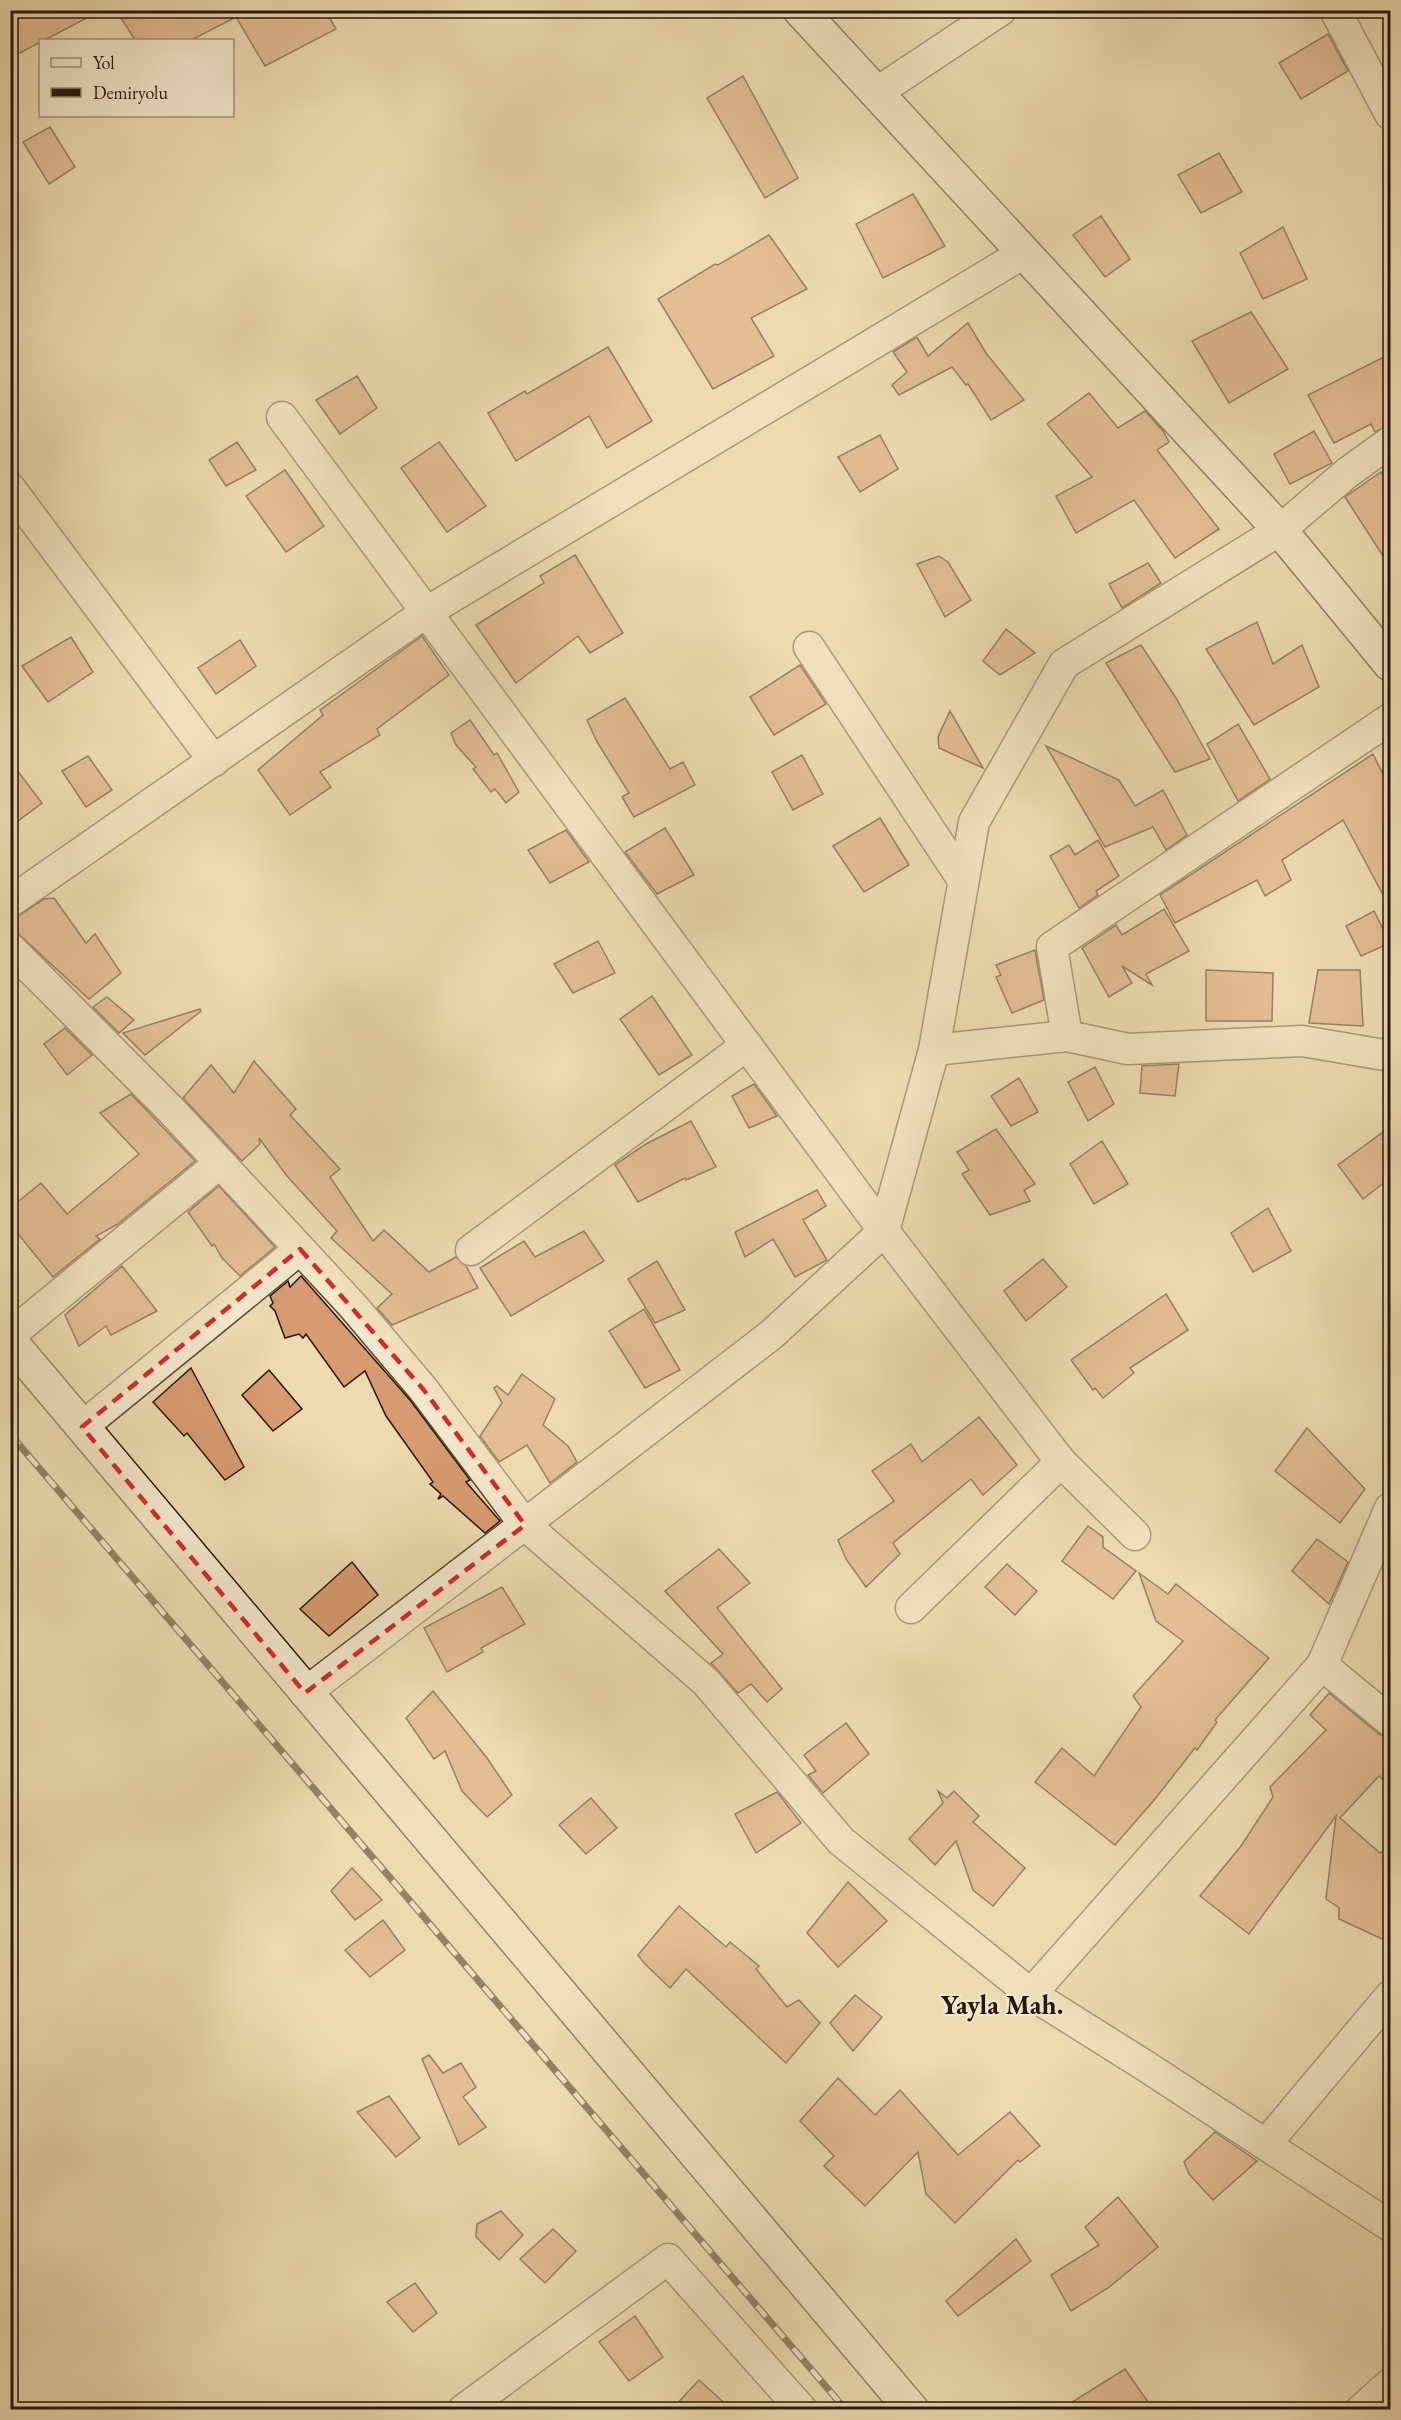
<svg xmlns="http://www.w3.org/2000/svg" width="1401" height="2420" font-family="'EB Garamond',serif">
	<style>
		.building { fill: #d89a70; stroke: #27160a; stroke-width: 1.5 }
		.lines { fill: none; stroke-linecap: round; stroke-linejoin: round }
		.street-casing { stroke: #584734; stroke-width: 33 }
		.secondary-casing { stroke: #27160a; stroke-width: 36 }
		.street { stroke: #f3e7cc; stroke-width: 30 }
		.secondary { stroke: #f3e7cc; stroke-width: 33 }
		.rail-casing { stroke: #27160a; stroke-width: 7 }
		.rail { stroke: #f3e7cc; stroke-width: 4.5; stroke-dasharray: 14; stroke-linecap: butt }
		.marked { fill: none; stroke: #d62828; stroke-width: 4.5; stroke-dasharray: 12 8; stroke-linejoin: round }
		.labels { text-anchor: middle; stroke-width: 4.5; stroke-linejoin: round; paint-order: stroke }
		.district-label { font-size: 27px; font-weight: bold; fill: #27160a; stroke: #f3e7cc }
	</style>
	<rect width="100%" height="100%" fill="#eddab0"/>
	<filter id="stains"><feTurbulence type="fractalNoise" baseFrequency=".00333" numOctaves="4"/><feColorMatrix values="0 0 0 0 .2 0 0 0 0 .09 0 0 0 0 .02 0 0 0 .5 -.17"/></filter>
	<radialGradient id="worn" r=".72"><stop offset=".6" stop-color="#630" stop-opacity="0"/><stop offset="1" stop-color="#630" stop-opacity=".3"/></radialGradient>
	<g class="building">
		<polygon points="10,10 102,10 10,58"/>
		<polygon points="116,10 325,10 336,29 265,66 236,17 191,40 135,40"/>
		<polygon points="1328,34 1348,71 1301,99 1279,63"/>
		<polygon points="743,76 798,178 765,198 707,98"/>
		<polygon points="50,127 75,167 49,184 23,142"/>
		<polygon points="1219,153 1242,192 1201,213 1178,175"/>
		<polygon points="913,194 945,246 883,278 856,224"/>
		<polygon points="1101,216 1130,259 1105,277 1073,235"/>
		<polygon points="1283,227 1307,279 1263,299 1240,253"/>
		<polygon points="769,235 807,289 751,318 774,356 713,389 658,299 715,264 718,265"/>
		<polygon points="1251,312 1288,369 1229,403 1192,341"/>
		<polygon points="968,323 986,353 1024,400 991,420 968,384 966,385 952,367 899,395 892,385 907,372 893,352 917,337 928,356"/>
		<polygon points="608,347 652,421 607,448 589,416 516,461 488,413 525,391 527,394"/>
		<polygon points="1390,354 1390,425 1375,432 1371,424 1334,443 1308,395"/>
		<polygon points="357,376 377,408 340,434 316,400"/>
		<polygon points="1089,393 1118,428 1145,411 1163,431 1169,442 1157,450 1219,529 1175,558 1134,500 1076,533 1056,496 1092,477 1047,424"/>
		<polygon points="1314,431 1332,463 1290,484 1274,454"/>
		<polygon points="880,435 898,469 860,492 838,457"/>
		<polygon points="237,442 256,470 226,486 209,460"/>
		<polygon points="439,442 486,506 447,532 401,468"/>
		<polygon points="285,470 324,526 286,552 246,496"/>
		<polygon points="1381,472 1390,486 1390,567 1345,497"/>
		<polygon points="575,555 623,633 590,653 578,636 516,683 476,625 544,583 540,576"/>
		<polygon points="939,556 948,562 971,600 945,617 917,564"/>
		<polygon points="1148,563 1161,583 1122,608 1109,584"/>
		<polygon points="1257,622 1273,664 1302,645 1319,687 1254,725 1206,649"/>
		<polygon points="1006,629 1035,653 1000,675 983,661"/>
		<polygon points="422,636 449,675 377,729 380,735 320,772 331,787 290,815 258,770 323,715 320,710"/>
		<polygon points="71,637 93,672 48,702 22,666"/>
		<polygon points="240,640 256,666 216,694 198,668"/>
		<polygon points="1141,645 1176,698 1210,759 1175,772 1106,663"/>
		<polygon points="800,665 826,704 774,735 750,697"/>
		<polygon points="625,698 670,769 683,762 695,785 634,817 622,797 629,793 597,742 587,720"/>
		<polygon points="950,711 983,768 939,748 938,737"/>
		<polygon points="470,720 494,755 497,753 519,792 506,803 495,789 491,792 473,769 476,767 456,745 451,733"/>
		<polygon points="1238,724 1270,779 1238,801 1207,744"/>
		<polygon points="1046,746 1119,780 1135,806 1163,790 1187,835 1166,850 1153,827 1105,847"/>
		<polygon points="1373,754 1390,788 1390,908 1343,820 1282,860 1291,880 1265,896 1257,880 1175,923 1160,895"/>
		<polygon points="802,755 823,794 793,810 772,772"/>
		<polygon points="88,756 112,790 86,807 62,771"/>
		<polygon points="10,761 42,803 10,827"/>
		<polygon points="880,818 909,865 864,892 833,846"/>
		<polygon points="665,828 694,875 657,894 625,852"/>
		<polygon points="566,830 589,862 550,883 528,850"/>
		<polygon points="1098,840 1119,876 1096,891 1098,895 1079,908 1050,856 1069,845 1075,855"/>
		<polygon points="54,898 86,943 95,934 121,973 89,999 10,926 15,918 44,899"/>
		<polygon points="1164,909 1189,951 1146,974 1152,985 1122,966 1132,983 1109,997 1082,948 1116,925 1122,935"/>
		<polygon points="1374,911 1390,943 1361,956 1346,926"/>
		<polygon points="598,941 615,973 573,993 554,964"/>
		<polygon points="1035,950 1044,1000 1012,1013 996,977 1001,975 996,965"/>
		<polygon points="1206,970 1273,973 1272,1021 1206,1021"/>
		<polygon points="1318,970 1360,970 1363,1026 1309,1023"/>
		<polygon points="652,996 692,1055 659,1075 620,1019"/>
		<polygon points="107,997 134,1020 119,1033 93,1007"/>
		<polygon points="200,1009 201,1011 145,1055 123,1033"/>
		<polygon points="65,1028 92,1055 67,1075 44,1044"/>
		<polygon points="254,1061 296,1109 290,1115 340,1169 330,1177 373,1241 384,1230 429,1272 456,1257 466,1266 478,1288 392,1325 377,1308 392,1294 331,1238 337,1231 287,1176 259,1138 260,1144 242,1161 183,1098 211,1065 234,1093"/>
		<polygon points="1179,1064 1175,1096 1140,1093 1142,1066"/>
		<polygon points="1095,1067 1114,1104 1088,1121 1068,1082"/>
		<polygon points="1019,1078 1038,1112 1011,1126 991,1096"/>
		<polygon points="754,1084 777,1116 749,1128 732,1096"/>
		<polygon points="131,1094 195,1161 118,1224 96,1236 100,1239 53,1277 10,1224 10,1208 41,1183 67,1214 139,1154 100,1113"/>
		<polygon points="691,1121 716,1167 686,1180 685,1178 638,1202 615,1165 646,1144"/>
		<polygon points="1390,1127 1390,1178 1363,1199 1338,1165"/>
		<polygon points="996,1129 1035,1184 1024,1190 1030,1201 990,1215 962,1174 969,1170 957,1152"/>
		<polygon points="1102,1141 1128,1184 1094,1204 1070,1164"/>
		<polygon points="219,1186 275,1247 240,1276 222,1258 214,1244 212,1246 188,1212"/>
		<polygon points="817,1190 826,1206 803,1220 827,1260 795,1277 773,1239 745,1257 735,1232"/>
		<polygon points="1268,1208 1291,1251 1253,1272 1231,1233"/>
		<polygon points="584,1231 604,1261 511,1316 480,1268 524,1241 535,1257"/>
		<polygon points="1043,1259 1067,1287 1026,1321 1004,1291"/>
		<polygon points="657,1261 685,1310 655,1323 628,1279"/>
		<polygon points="122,1266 157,1311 111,1335 106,1326 79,1346 65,1315"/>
		<polygon points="301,1276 410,1400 470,1480 466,1482 500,1521 485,1533 443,1496 438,1499 441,1494 430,1484 433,1482 386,1416 365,1371 344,1387 306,1334 303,1338 299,1334 285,1338 275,1311 270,1306 273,1303 270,1296 288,1281 290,1287"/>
		<polygon points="1166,1294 1188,1330 1130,1368 1134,1373 1103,1398 1095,1388 1093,1390 1071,1360"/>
		<polygon points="644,1309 680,1370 645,1388 609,1331"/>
		<polygon points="191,1368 244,1467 225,1480 187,1433 184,1436 153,1402"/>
		<polygon points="269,1370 302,1409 273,1431 242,1395"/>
		<polygon points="522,1374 555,1399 543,1425 568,1446 577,1462 550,1483 527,1445 499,1462 480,1436 502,1403 494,1388 497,1386 508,1395"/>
		<polygon points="979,1417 1017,1465 983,1495 971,1479 893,1543 900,1554 866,1587 846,1559 838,1540 894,1501 872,1471 911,1444 922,1462"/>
		<polygon points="1307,1428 1365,1489 1340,1523 1275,1471"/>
		<polygon points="1088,1526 1103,1537 1103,1547 1136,1571 1113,1599 1062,1561"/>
		<polygon points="1317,1539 1348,1562 1329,1604 1292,1571"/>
		<polygon points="719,1549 750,1583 717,1608 782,1689 767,1702 751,1684 738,1693 711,1663 723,1654 665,1591"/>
		<polygon points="352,1562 378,1595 329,1636 300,1609"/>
		<polygon points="1007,1564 1037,1591 1015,1615 985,1587"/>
		<polygon points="1139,1573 1168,1594 1176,1584 1269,1658 1215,1720 1217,1722 1197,1750 1195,1748 1155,1799 1115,1845 1035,1782 1062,1748 1094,1776 1141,1707 1133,1696 1183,1641 1156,1621"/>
		<polygon points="502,1587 525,1624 481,1648 483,1652 447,1672 424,1628"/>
		<polygon points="433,1691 487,1758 512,1795 487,1817 462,1791 445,1751 434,1759 406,1718"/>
		<polygon points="1329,1693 1379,1734 1390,1738 1390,1786 1379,1776 1340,1818 1380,1853 1390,1848 1390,1928 1382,1939 1339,1919 1339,1908 1326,1899 1336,1816 1249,1934 1200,1896 1241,1846 1273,1797 1270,1787 1326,1730 1310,1715"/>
		<polygon points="846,1723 869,1754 823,1793 808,1775 816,1771 804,1755"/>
		<polygon points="938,1791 947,1798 954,1791 979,1816 973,1822 1025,1868 993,1906 973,1890 956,1841 935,1865 909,1839 943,1803"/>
		<polygon points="777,1792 801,1823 756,1853 735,1814"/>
		<polygon points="591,1798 617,1828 586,1854 559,1825"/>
		<polygon points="352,1868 382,1900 355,1920 331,1891"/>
		<polygon points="848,1882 887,1921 838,1967 807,1933"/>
		<polygon points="679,1906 726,1947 730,1942 759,1966 756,1969 787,2007 799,2000 820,2023 786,2063 686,1969 670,1988 644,1963 638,1955"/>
		<polygon points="383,1920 405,1950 370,1977 345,1950"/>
		<polygon points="855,1995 882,2017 853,2051 830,2023"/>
		<polygon points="429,2055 443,2073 461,2063 476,2087 463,2097 486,2127 459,2145 422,2059"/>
		<polygon points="838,2078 875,2115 900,2090 958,2155 1010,2112 1040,2146 1020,2162 1018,2160 955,2223 926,2194 918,2152 865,2206 824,2166 834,2156 800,2121"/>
		<polygon points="389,2096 420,2138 396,2157 357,2112"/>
		<polygon points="1215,2132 1257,2161 1213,2200 1189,2174 1184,2162"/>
		<polygon points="1118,2197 1158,2247 1108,2288 1071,2311 1051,2275 1099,2245 1085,2227"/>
		<polygon points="501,2211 523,2235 499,2260 476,2237 477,2224"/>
		<polygon points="553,2229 576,2251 545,2283 520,2259"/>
		<polygon points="1016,2239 1031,2261 958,2316 946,2301"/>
		<polygon points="415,2283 437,2313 413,2332 387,2302"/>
		<polygon points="635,2316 663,2357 629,2381 599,2342"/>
		<polygon points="1125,2369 1153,2409 1061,2409"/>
		<polygon points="699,2380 731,2409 672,2409"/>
	</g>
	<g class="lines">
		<g class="street-casing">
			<g id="street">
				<polyline points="1335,10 1390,114"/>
				<polyline points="876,93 1001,10"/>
				<polyline points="282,417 884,1231 1061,1462 1135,1535"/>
				<polyline points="10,488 214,761"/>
				<polyline points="809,647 963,880"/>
				<polyline points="10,902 425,613 1024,253"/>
				<polyline points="10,948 172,1111 352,1305 423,1389 525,1525 706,1682 841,1841 1031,1994 1144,2065 1390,2226"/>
				<polyline points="1067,1036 1052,947 1390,719"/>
				<polyline points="934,1050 1067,1036 1128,1049 1302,1041 1390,1056"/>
				<polyline points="471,1250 747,1045"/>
				<polyline points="10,1335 220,1163"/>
				<polyline points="82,1427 300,1249"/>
				<polyline points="911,1608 1061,1462"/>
				<polyline points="1322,1665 1390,1721"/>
				<polyline points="305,1693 771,1335 884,1231 934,1050 974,822 1064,664 1280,530 1347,473 1390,442"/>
				<polyline points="1031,1994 1322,1665 1390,1508"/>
				<polyline points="1266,2144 1390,1996"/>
				<polyline points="463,2410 668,2259 802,2410"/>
				<polyline points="1361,2410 1390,2384"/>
			</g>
		</g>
		<g class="secondary-casing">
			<g id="secondary">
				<polyline points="800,10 1280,530 1390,664"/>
				<polyline points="10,1341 912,2410"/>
			</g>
		</g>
		<use href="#street" class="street"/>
		<use href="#secondary" class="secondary"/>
		<g class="rail-casing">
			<polyline id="rail" points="10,1434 846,2410"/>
		</g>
		<use href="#rail" class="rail"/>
	</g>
	<path d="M0 0H1401V2420H0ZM 300,1249 L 423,1389 L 525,1525 L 305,1693 L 82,1427 Z" fill="#eddab0" fill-opacity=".55" fill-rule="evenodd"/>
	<path class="marked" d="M 300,1249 L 423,1389 L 525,1525 L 305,1693 L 82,1427 Z"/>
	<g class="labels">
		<g class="district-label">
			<text x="1002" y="2014">Yayla Mah.</text>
		</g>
	</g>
	<rect width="1401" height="2420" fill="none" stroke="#eddab0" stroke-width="36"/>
	<rect x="12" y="12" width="1377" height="2396" fill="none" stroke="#27160a" stroke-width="3"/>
	<rect x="18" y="18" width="1365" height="2384" fill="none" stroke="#27160a" stroke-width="1.5"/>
	<rect x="39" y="39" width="195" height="78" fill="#f3e7cc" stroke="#a1937e" stroke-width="1.5"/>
	<rect x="51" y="58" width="30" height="9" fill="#f3e7cc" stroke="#a1937e" stroke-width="1.5"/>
	<text x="93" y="69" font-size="18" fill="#27160a">Yol</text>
	<rect x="51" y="88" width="30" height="9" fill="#27160a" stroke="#a1937e" stroke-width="1.5"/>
	<text x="93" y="99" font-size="18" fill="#27160a">Demiryolu</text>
	<rect width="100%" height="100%" filter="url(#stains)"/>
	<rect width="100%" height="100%" fill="url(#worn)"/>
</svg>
